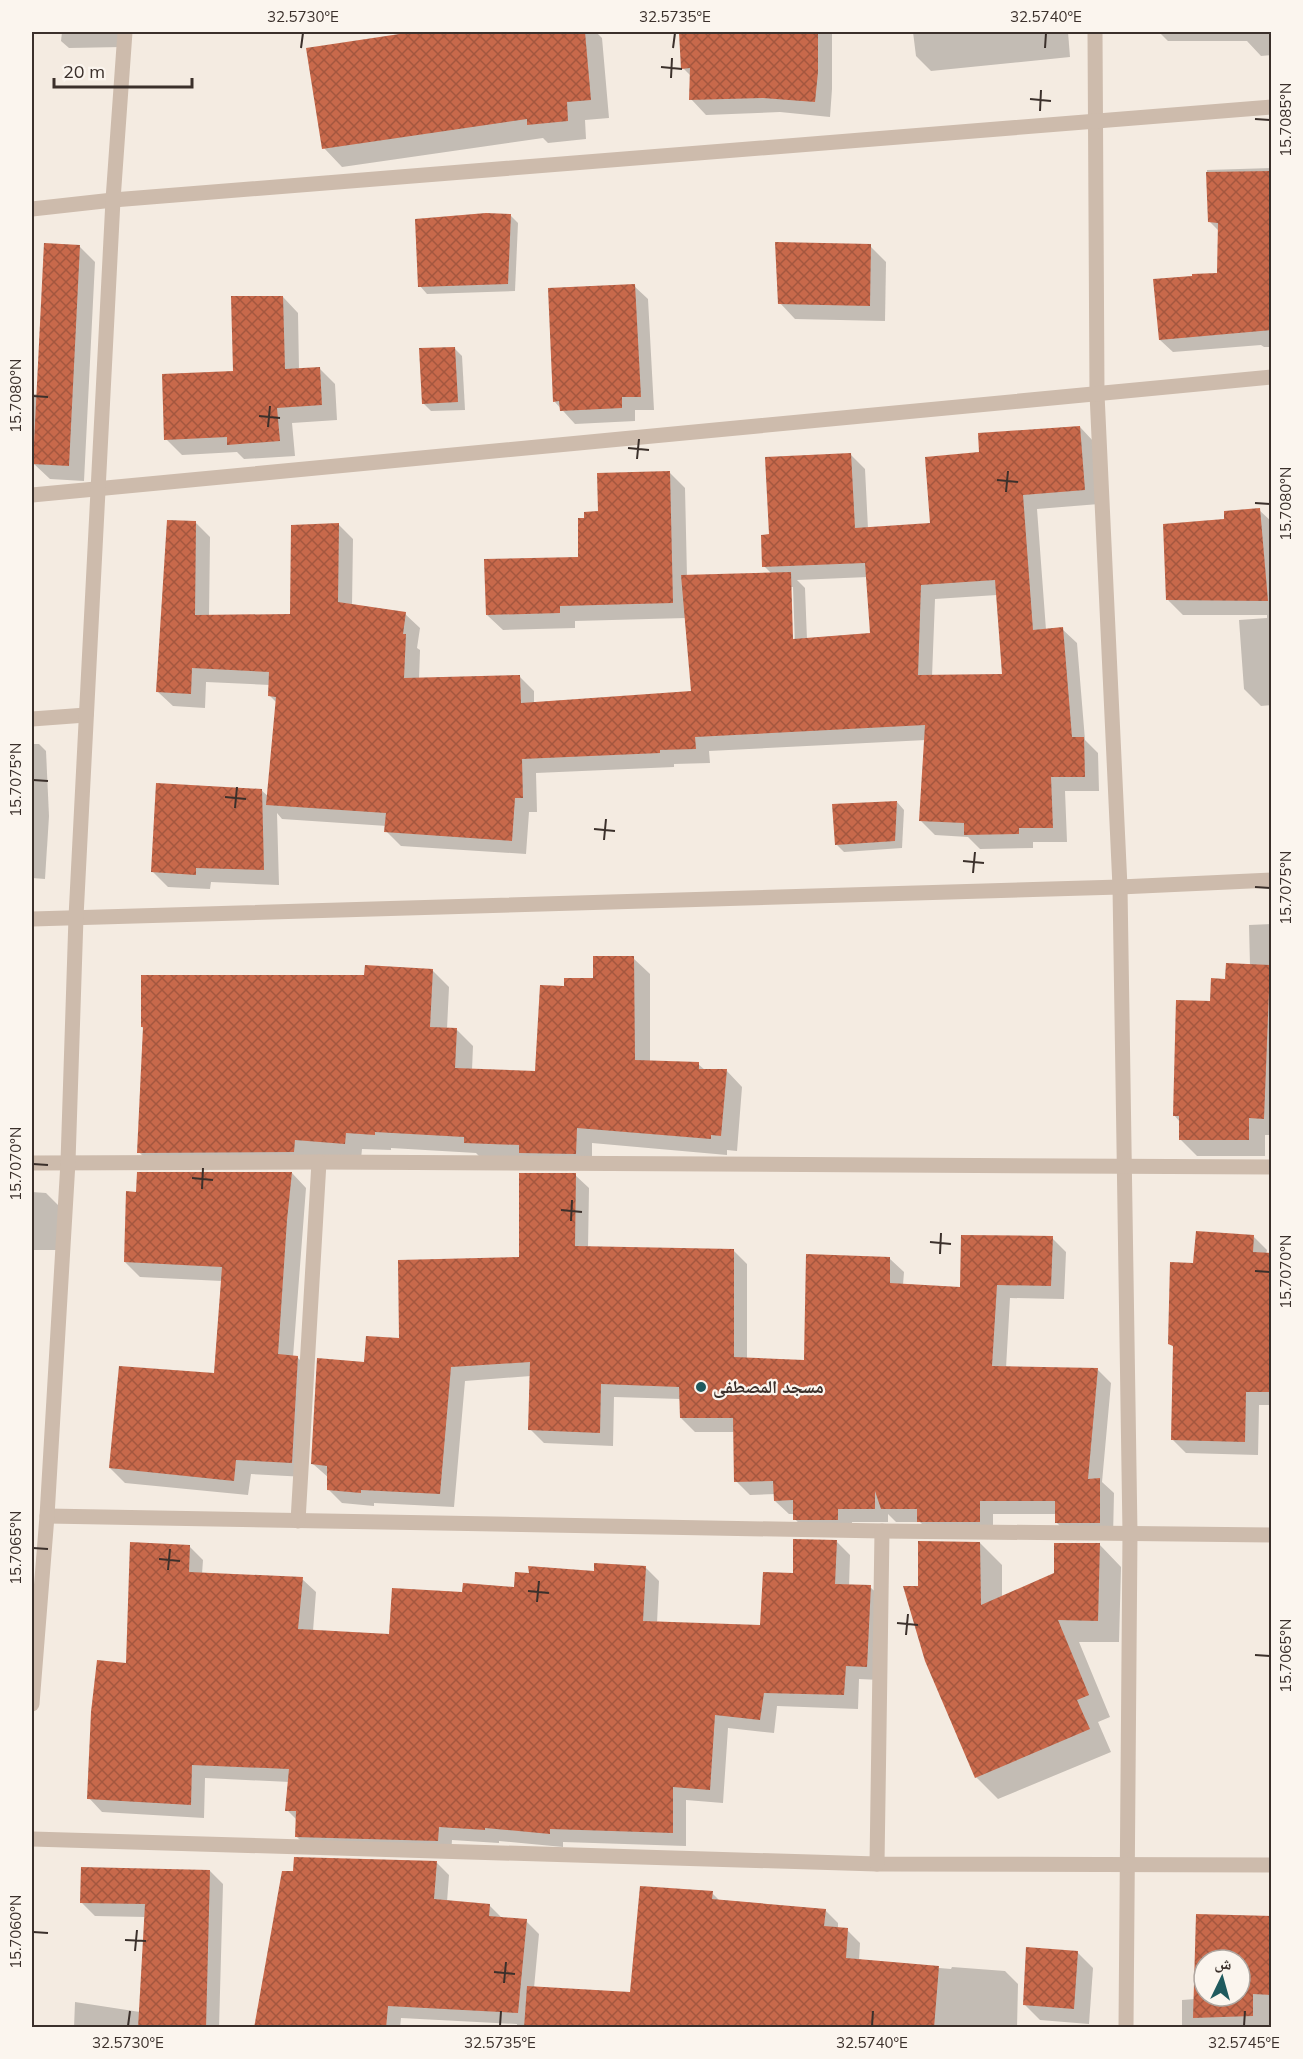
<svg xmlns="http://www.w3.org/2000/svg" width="1303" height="2059" font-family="Mulish,'Noto Naskh Arabic',sans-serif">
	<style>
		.shadow { fill: #0003; fill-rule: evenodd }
		.building { fill: url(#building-cross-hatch); fill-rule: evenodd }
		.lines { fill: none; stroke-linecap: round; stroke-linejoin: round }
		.street { stroke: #cdbbac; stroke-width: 15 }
		.ticks { fill: none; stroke: #3b302b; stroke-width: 2 }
		.poi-dot { fill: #1f5a5e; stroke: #fbf5ee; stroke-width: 2 }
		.labels { text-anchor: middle; stroke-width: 4.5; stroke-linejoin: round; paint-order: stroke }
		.poi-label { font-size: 18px; font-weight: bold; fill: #3b302b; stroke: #fbf5ee; text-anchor: start }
		.neatline { fill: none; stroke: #3b302b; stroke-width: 2 }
		.ticks-label { font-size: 15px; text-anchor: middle; fill: #3b302b }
	</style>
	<defs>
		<pattern id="building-cross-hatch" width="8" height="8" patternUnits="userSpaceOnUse" patternTransform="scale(1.5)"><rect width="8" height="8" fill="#c8694b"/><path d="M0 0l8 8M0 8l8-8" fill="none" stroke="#a4573f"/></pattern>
	</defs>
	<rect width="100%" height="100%" fill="#f4ebe1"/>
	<g class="shadow">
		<polygon points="62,32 122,32 122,47 69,48 61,41"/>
		<polygon points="416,32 596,32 602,38 609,118 585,120 586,139 548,143 543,138 342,167 324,148 308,50"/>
		<polygon points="680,32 832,32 832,89 830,117 780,112 706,115 691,99 692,77 683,68"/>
		<polygon points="913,32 1068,32 1070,57 931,71 916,56"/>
		<polygon points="1159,32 1272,32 1272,55 1261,56 1247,41 1168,41"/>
		<polygon points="1272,168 1272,347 1264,347 1261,345 1173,352 1160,340 1218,275 1219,231 1209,221 1207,170"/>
		<polygon points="510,215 518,223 515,291 427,294 420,286"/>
		<polygon points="870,246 886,262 885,321 795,319 780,303"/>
		<polygon points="80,247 95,262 84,481 50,479 34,464 35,446 32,446 32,394 38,394"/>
		<polygon points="634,286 648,299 654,410 635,410 635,421 575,424 554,401"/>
		<polygon points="283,297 298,313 299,370 319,368 335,384 337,420 292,423 295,456 244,459 237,452 182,455 166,439 234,372"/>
		<polygon points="455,349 462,356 465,410 431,411 423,403"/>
		<path d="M 1080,427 L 1094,442 L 1099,504 L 1037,509 L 1046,630 L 1062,629 L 1077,643 L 1085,740 L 1098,753 L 1099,791 L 1065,791 L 1067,842 L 1033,842 L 1033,848 L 980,849 L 968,837 L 935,835 L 921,821 L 926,740 L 709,751 L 710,763 L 674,764 L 674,767 L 536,773 L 537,812 L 529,812 L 526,854 L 401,846 L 386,831 L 387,826 L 282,819 L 277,813 L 279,885 L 211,882 L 210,889 L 168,887 L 153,872 L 261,790 L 269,797 L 277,703 L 269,695 L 270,685 L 206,682 L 205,708 L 173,706 L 158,692 L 195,522 L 210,537 L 209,616 L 292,616 L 338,524 L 353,539 L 352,606 L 405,614 L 420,628 L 417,648 L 420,650 L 419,679 L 520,677 L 534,691 L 534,703 L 692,693 L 686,618 L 575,621 L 575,628 L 503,630 L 487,615 L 579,558 L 585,519 L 669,472 L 685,488 L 687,577 L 772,574 L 764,566 L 770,536 L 851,455 L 865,469 L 868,529 L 932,525 L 981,454 ZM 868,577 L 872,634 L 807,640 L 805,588 L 797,580 ZM 790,587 L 793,587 L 795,647 L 792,647 ZM 997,595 L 1004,676 L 932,677 L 935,599 Z"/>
		<polygon points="1259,510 1272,522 1272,705 1261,706 1244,689 1239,620 1267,618 1267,615 1183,615 1168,600 1226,520"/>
		<polygon points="32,744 39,744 46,751 49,816 45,879 32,878"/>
		<polygon points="897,802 904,810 902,848 844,852 836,844"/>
		<polygon points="1272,924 1272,1135 1265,1135 1265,1156 1197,1156 1180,1139 1180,1122 1174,1115 1212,1003 1227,980 1250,966 1249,925"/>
		<polygon points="633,958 650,974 650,1062 698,1064 705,1070 726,1070 742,1087 737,1151 727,1150 727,1155 592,1143 592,1169 482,1159 476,1153 391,1148 391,1150 362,1149 361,1159 155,1169 139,1152 144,1029 142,1027 365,976 433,971 449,987 447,1029 457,1030 473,1046 472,1070 536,1072 565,988 595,979"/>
		<polygon points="292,1173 306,1188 293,1357 297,1357 312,1372 306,1477 251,1474 248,1495 125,1483 110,1468 215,1375 222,1281 140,1277 125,1262 137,1193"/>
		<polygon points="575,1175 589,1188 588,1248 733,1250 747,1264 747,1359 805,1362 890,1259 904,1272 903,1285 961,1288 1052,1238 1066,1252 1064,1299 1010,1298 1006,1368 1097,1369 1111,1383 1102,1482 1114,1493 1113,1537 1070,1536 1056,1522 1056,1514 993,1514 993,1535 933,1535 920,1522 896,1522 888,1514 888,1522 852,1522 851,1534 808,1533 795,1519 795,1514 789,1514 775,1501 775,1494 750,1495 736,1481 735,1432 695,1432 681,1418 681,1399 614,1397 613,1446 544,1443 530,1429 531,1376 465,1381 454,1507 374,1503 374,1506 342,1503 328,1489 329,1478 313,1464 366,1363 520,1258"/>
		<polygon points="32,1192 46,1193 60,1207 59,1250 33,1250 33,1272"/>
		<polygon points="1253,1236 1267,1250 1266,1254 1272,1255 1272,1405 1259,1405 1258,1455 1186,1453 1172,1439 1174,1348 1170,1343 1194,1264"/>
		<polygon points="836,1541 850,1555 849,1586 870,1587 884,1600 880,1680 859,1679 858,1709 777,1706 774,1733 728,1728 723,1803 686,1800 686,1846 563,1842 563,1847 499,1841 499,1843 452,1840 451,1854 310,1850 296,1836 297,1820 287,1810 290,1782 205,1778 204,1818 102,1812 89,1798 127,1664 189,1546 203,1560 202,1574 302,1579 316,1592 313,1631 390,1636 464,1593 515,1589 595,1572 645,1567 659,1581 657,1623 762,1627 795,1575"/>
		<polygon points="980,1543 1002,1565 1002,1597 1055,1574 1099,1544 1121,1567 1119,1642 1079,1642 1110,1717 1098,1722 1111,1752 998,1799 976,1777 920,1588"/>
		<polygon points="436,1862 449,1875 447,1902 489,1905 503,1919 526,1921 539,1934 534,1988 632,1993 712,1893 720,1901 825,1910 838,1923 838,1929 847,1930 860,1943 859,1961 951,1969 952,1967 1005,1971 1018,1984 1017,2028 517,2028 517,2024 401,2018 400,2028 256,2028"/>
		<polygon points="210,1871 223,1884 219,2028 74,2028 75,2002 140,2012 146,1917 95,1916 82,1903"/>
		<path d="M 1198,1915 L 1272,1918 L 1272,2028 L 1182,2028 L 1182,2000 L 1195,1999 ZM 1204,1960 L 1240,1960 L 1240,1996 L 1204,1996 Z"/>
		<polygon points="1077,1952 1093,1968 1089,2024 1040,2020 1024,2004"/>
	</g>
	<g class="building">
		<polygon points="413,32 585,32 591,100 567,102 568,121 527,125 527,119 322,149 306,48"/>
		<polygon points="679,32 818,32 818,72 815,102 763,98 689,100 690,68 681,69"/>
		<polygon points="1272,171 1272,330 1159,340 1153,279 1192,276 1192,274 1217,273 1218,223 1208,222 1206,172"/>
		<polygon points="486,213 511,214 508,284 418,287 415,219"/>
		<polygon points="775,242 871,244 870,306 778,304"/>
		<polygon points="44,243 80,245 69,466 33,464"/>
		<polygon points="635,284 641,397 622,397 622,408 560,411 559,401 553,402 548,288"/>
		<polygon points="231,296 283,296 285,369 320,367 322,405 277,408 280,441 227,445 227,437 164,440 162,374 233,371"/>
		<polygon points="455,347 458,402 422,404 419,348"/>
		<path d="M 1080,426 L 1085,490 L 1023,495 L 1033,630 L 1063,627 L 1072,737 L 1084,737 L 1085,777 L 1051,777 L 1053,828 L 1019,828 L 1019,834 L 964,835 L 964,823 L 919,821 L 925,725 L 695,737 L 696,749 L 660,750 L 660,753 L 522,759 L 523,798 L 515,798 L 512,841 L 384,832 L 386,813 L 266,805 L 276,697 L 268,696 L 269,672 L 192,668 L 191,694 L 156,692 L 167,520 L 196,521 L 195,615 L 290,614 L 291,525 L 339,523 L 338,602 L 406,612 L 403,634 L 406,634 L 404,678 L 520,675 L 521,703 L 691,691 L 681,575 L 791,572 L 793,639 L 870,633 L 865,563 L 762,567 L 761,535 L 769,534 L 765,457 L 851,453 L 855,528 L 930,523 L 925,457 L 979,452 L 978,433 ZM 995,580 L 1002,674 L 918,675 L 921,585 Z"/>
		<polygon points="670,471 673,603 560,606 560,613 486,615 484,559 578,557 578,518 584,518 584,512 598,511 597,473"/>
		<polygon points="1260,508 1268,601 1166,600 1163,524 1224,519 1224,511"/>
		<polygon points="156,783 262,789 264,870 196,868 196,875 151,872"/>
		<polygon points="897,801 895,841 835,845 832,804"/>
		<polygon points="593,956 634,956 635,1060 699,1062 699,1069 727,1069 721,1136 711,1135 711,1139 577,1128 576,1154 519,1153 519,1145 464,1143 464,1137 375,1132 375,1135 346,1133 345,1144 295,1140 294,1152 137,1153 143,1027 141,1027 141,975 364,975 365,965 433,969 430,1027 457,1028 455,1068 535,1071 540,985 564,986 564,978 593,978"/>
		<polygon points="1226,963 1270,965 1264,1119 1249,1118 1249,1140 1179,1140 1179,1116 1173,1116 1176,1000 1210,1001 1211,978 1225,979"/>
		<polygon points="137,1172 292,1172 287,1220 278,1354 298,1356 292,1463 236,1460 234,1481 109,1468 119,1366 214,1373 222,1267 124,1262 126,1191 136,1192"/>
		<polygon points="519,1173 576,1173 575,1246 734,1249 734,1357 804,1360 806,1254 890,1257 890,1283 960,1287 961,1235 1053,1236 1051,1286 997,1285 992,1366 1098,1368 1088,1479 1100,1478 1100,1523 1055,1523 1055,1501 980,1501 980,1522 917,1522 917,1509 881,1509 875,1491 875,1509 838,1509 838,1520 793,1520 793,1500 774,1501 773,1481 734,1482 733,1418 680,1418 679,1387 601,1384 600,1433 528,1430 530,1362 451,1367 440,1494 361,1490 361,1493 327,1490 327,1466 311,1464 317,1358 364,1362 366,1336 399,1338 398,1260 519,1257"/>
		<polygon points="1196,1231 1254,1235 1253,1252 1272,1253 1270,1392 1246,1392 1245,1442 1171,1440 1173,1346 1168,1344 1170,1262 1193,1263"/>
		<polygon points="793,1539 837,1540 835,1584 871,1585 867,1667 846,1666 844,1695 764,1693 760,1720 715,1715 710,1790 673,1787 673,1833 550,1829 550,1834 485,1828 485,1830 439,1827 438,1841 295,1837 296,1811 285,1811 289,1769 192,1765 191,1805 87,1799 91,1712 97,1660 126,1663 130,1542 190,1545 189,1572 303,1577 298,1629 389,1634 392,1588 462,1592 463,1583 514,1587 515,1572 529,1573 528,1566 594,1571 594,1563 646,1566 643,1621 760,1625 763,1572 793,1573"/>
		<polygon points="918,1541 980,1542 981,1605 1054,1573 1054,1543 1100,1543 1098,1621 1058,1620 1089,1695 1077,1700 1090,1729 975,1778 925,1661 903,1586 918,1586"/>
		<polygon points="294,1857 437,1861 434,1899 490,1904 489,1916 527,1919 518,2013 388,2006 386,2028 254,2028 282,1871 293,1871"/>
		<polygon points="81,1867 210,1870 206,2028 138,2028 145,1904 80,1903"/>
		<polygon points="640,1886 713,1891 712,1899 826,1909 824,1926 848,1928 846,1958 939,1966 934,2028 524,2028 527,1986 630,1992"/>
		<path d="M 1196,1914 L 1272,1916 L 1272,1995 L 1253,1994 L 1253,2016 L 1193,2018 ZM 1204,1960 L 1240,1960 L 1240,1996 L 1204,1996 Z"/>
		<polygon points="1026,1947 1078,1951 1074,2009 1023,2005"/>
	</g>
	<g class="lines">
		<g class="street">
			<polyline points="1095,32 1097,394 1120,887 1130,1533 1126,2028"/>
			<polyline points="32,209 113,200 1272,107"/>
			<polyline points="32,495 1272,377"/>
			<polyline points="32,719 86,715"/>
			<polyline points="32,919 1120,887 1272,880"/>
			<polyline points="32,1163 319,1162 1272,1167"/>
			<polyline points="47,1516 882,1531 1272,1535"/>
			<polyline points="298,1521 319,1162"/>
			<polyline points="32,1704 47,1516 68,1162 76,917 113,200 125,32"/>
			<polyline points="32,1839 877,1864 1272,1865"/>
			<polyline points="877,1864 882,1531"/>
		</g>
	</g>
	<path class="ticks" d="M 301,48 L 303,33M 673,48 L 675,33M 1045,48 L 1046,33M 661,67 L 682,69M 671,78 L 672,58M 1030,99 L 1051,101M 1040,111 L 1041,90M 1255,119 L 1270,120M 33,396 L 48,397M 259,416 L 280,418M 268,427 L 270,406M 628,448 L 649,450M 637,459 L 639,439M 997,480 L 1018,482M 1006,492 L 1008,471M 1255,503 L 1270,504M 33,780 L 48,781M 225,797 L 246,799M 235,808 L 237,787M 594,829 L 615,831M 604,840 L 606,819M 963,861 L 984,863M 973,873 L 975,852M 1255,887 L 1270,888M 33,1164 L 48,1165M 192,1178 L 213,1180M 202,1189 L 203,1168M 561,1210 L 582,1212M 571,1221 L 572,1200M 930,1242 L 951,1244M 940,1254 L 941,1233M 1255,1271 L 1270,1272M 33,1548 L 48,1549M 159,1559 L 180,1561M 168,1570 L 170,1549M 528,1591 L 549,1593M 537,1602 L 539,1581M 897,1623 L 918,1625M 906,1635 L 908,1614M 1255,1655 L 1270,1656M 33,1932 L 48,1933M 125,1940 L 146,1941M 135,1951 L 137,1930M 494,1972 L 515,1974M 504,1983 L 506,1962M 128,2026 L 130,2011M 500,2026 L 501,2011M 872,2026 L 873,2011M 1244,2026 L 1245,2011"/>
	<circle class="poi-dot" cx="701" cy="1387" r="6"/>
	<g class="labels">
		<g class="poi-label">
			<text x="713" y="1393">مسجد المصطفى</text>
		</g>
	</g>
	<rect width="1303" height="2059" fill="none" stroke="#fbf5ee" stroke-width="66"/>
	<g transform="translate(1222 1978) rotate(5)"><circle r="28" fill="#fbf5ee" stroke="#aea6a0" stroke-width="1.5"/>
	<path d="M0-4.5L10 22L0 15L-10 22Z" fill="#1f5a5e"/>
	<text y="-9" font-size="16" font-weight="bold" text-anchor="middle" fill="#3b302b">ش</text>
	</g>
	<path d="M54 78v9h138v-9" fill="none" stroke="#3b302b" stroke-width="3"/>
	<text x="63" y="78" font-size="18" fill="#3b302b" stroke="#fbf5ee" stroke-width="4.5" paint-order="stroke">20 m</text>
	<rect x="33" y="33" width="1237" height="1993" class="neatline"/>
	<g class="ticks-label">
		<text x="303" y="22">32.5730°E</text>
		<text x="675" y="22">32.5735°E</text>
		<text x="1046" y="22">32.5740°E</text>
		<text transform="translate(1286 120) rotate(-90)" y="5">15.7085°N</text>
		<text transform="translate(16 396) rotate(-90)" y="5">15.7080°N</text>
		<text transform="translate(1286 504) rotate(-90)" y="5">15.7080°N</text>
		<text transform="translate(16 780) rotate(-90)" y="5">15.7075°N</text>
		<text transform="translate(1286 888) rotate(-90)" y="5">15.7075°N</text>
		<text transform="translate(16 1164) rotate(-90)" y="5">15.7070°N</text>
		<text transform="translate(1286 1272) rotate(-90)" y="5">15.7070°N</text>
		<text transform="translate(16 1548) rotate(-90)" y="5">15.7065°N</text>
		<text transform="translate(1286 1656) rotate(-90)" y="5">15.7065°N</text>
		<text transform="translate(16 1932) rotate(-90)" y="5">15.7060°N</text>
		<text x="128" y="2048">32.5730°E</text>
		<text x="500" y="2048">32.5735°E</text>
		<text x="872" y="2048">32.5740°E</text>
		<text x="1244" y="2048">32.5745°E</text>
	</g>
</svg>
